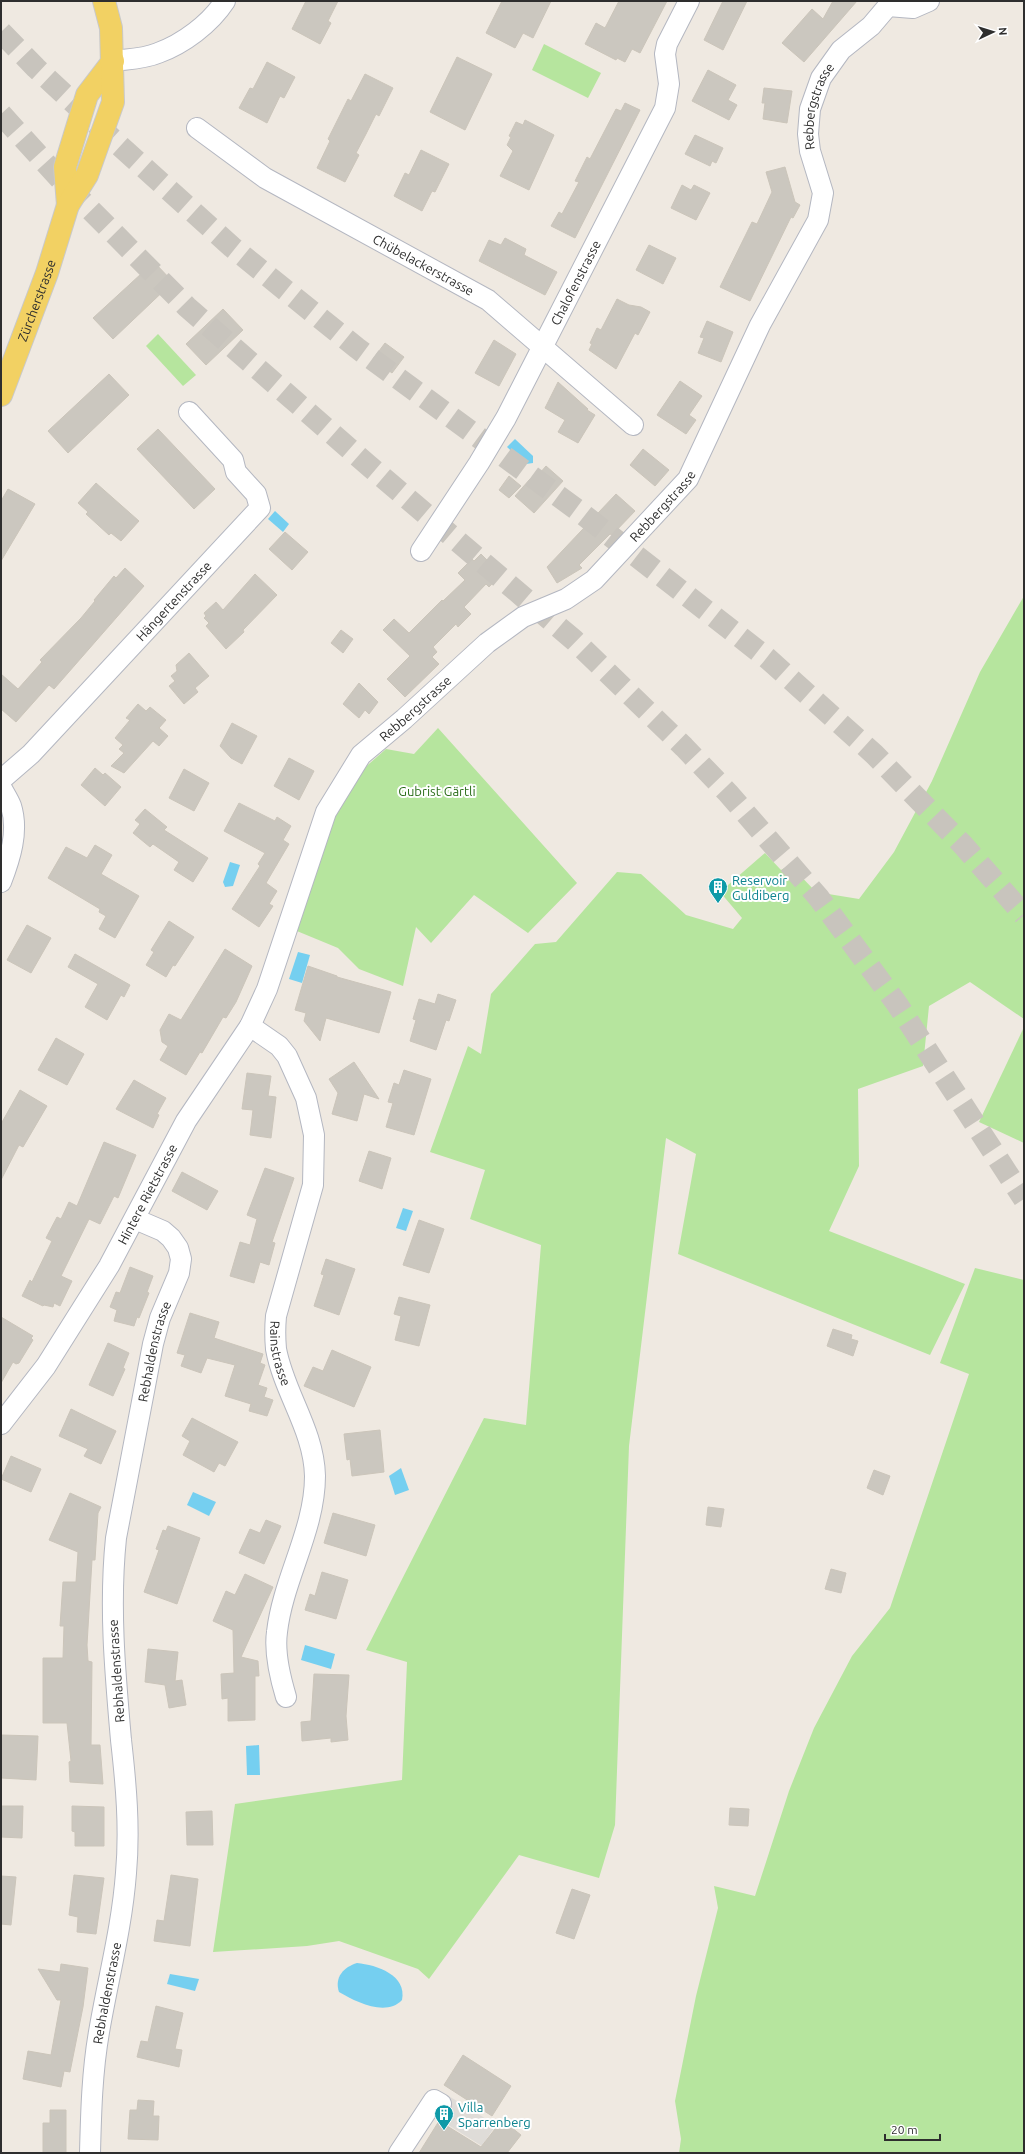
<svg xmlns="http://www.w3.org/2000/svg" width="1025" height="2154" font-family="Ubuntu,sans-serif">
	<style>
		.green { fill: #b6e59e }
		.plaza { fill: #dfdcd8 }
		.water { fill: #75cff0 }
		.building { fill: #cbc7bf; stroke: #cbc5ba }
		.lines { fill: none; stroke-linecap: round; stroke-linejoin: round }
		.highway-tunnel { stroke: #c8c4bd; stroke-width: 22; stroke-dasharray: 22 11; stroke-linecap: butt }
		.minor-casing { stroke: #b4b7c1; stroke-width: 22 }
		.major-casing { stroke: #c9c9c9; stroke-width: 24 }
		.minor { stroke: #fff; stroke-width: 20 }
		.major { stroke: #f2d163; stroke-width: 22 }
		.labels { text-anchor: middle; stroke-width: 4; stroke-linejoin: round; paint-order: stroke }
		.street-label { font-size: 13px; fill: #2e2e2e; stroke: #fff }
		.park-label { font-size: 13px; fill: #2c6e1b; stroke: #fff }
		.culture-label { font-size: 13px; fill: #0d838f; stroke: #fff; text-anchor: start }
	</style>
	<rect width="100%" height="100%" fill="#efe9e1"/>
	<g class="green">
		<polygon points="544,44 601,73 588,98 532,70"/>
		<polygon points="158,334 196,375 183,386 146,346"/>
		<polygon points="1024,596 1024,1019 970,982 929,1006 923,1066 858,1089 859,1166 829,1231 965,1284 930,1355 678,1254 696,1154 666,1138 629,1446 615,1825 599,1878 519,1855 429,1979 418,1969 339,1941 307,1946 213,1952 235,1804 402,1780 407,1662 366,1650 484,1418 526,1425 541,1245 470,1219 485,1170 430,1152 468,1046 481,1054 491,994 535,944 556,942 617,872 641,874 686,915 733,929 742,918 720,892 765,853 781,870 790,865 816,892 859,899 894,852 932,781 980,672"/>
		<polygon points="438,728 577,883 528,933 474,895 431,943 416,927 403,986 359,969 338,948 292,929 329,816 353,778 386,749 414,754"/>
		<polygon points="1024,1027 1024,1143 979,1122"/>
		<polygon points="975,1268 1024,1280 1024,2153 679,2153 681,2139 675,2101 696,1996 718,1908 714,1886 755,1896 789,1791 814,1728 852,1656 890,1608 969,1374 940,1363"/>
	</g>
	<polygon class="plaza" points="447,2095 496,2125 482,2146 434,2116"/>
	<g class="water">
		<polygon points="515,439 533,456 533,463 526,464 507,447"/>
		<polygon points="275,511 289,524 283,532 268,519"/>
		<polygon points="230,862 240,865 233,886 225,887 223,882"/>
		<polygon points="298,952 310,955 302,983 289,979"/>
		<polygon points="403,1208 413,1211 406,1231 396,1228"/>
		<polygon points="401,1468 409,1490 395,1495 389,1476"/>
		<polygon points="193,1492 216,1502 209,1516 187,1505"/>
		<polygon points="305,1645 335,1654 331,1669 301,1660"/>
		<polygon points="259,1745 260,1775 247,1775 246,1746"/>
		<path d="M 357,1963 C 377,1965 407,1975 402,2000 C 386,2017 356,2002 339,1992 C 334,1977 344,1967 357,1963 Z"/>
		<polygon points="170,1974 199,1979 195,1991 167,1984"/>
	</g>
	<g class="building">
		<polygon points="306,1 338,1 328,21 331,23 320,44 292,29"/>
		<polygon points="502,1 551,1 533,38 523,33 515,48 486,33"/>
		<polygon points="619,1 667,1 640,53 632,49 625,62 617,58 616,60 585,44 596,23 605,28"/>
		<polygon points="723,1 747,1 723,50 704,40"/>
		<polygon points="833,1 857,1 804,62 782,43 812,9 823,19"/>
		<polygon points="457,57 492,74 465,130 430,112"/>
		<polygon points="267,62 295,77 284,98 280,96 267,123 239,108 250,88 253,89"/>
		<polygon points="708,70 736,85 728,100 737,105 729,120 692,101"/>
		<polygon points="365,74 393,88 379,116 376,114 366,134 356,153 359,155 345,182 317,168 330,141 328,139 348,99 351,101"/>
		<polygon points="764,88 792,91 787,123 763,119 765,103 762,103"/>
		<polygon points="625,103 640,110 575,238 551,226 559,212 562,214 579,182 575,181 587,157 590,159 616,109 621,111"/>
		<polygon points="525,120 554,135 529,190 500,176 513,151 507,145 511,137 509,136 516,122 523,125"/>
		<polygon points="695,135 723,148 716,163 712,161 710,166 685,154"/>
		<polygon points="421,150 449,164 435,192 432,191 422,211 394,196 405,173 409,175"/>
		<polygon points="785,167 795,202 800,205 793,218 791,217 750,301 720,287 752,222 757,224 772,192 766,172"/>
		<polygon points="682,185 691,190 694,185 710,193 696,220 671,208"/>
		<polygon points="505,238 526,249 524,255 557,272 545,295 479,261 489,240 501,245"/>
		<polygon points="649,245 676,258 663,284 636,270"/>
		<polygon points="154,262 173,282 113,339 93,318"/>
		<polygon points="617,299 629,305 641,307 650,312 638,335 635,333 616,369 589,350 592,344 590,343 597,328 601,330"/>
		<polygon points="223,309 243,330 206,365 186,344"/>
		<polygon points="707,321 733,332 721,362 698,353 704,338 700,337"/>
		<polygon points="494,340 516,354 499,386 475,373"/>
		<polygon points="385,343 404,357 392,373 373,359"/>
		<polygon points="109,374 129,395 68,453 48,431"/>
		<polygon points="680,381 702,396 689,415 696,420 686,434 657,415"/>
		<polygon points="558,382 588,409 587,410 595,415 578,443 558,432 565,420 545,408"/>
		<polygon points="158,429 215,489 194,509 137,449"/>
		<polygon points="643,449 669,470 655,486 630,465"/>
		<polygon points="546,466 563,481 534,513 515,496 530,479 533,481"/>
		<polygon points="509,476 521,486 509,498 499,490"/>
		<polygon points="96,483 139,521 121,541 111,533 109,535 86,514 88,512 78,503"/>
		<polygon points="8,489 35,504 1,561 1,501"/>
		<polygon points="616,494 635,511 612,535 610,534 579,565 582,568 557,583 547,567"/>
		<polygon points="285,532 308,552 292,570 269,549"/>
		<polygon points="481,554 501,574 489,587 486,584 464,607 471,614 458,627 456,624 433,647 437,652 432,657 439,664 405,697 387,679 410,656 383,630 394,619 409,633 442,600 443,601 465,580 458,573 472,559 474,561"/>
		<polygon points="125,568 144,586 54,689 49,685 16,722 1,709 1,674 18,689 42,662 40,660 81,618 95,601 94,600 114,576 116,578"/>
		<polygon points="255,574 277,595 243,630 244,632 226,649 206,626 209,623 204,618 206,616 204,613 216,602 223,610"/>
		<polygon points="341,630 353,639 343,653 331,643"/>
		<polygon points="189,653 209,676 195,688 198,692 184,704 169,686 175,681 171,676 177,671 176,665"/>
		<polygon points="359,683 378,702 369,714 365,710 359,718 343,704"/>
		<polygon points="138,704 146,711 150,707 166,720 159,728 168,736 159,746 153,741 124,773 111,766 124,753 119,749 123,745 115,738 130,720 126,718"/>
		<polygon points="232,723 257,736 242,764 231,758 220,746"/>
		<polygon points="289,758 314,771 299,800 274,786"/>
		<polygon points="95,768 103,775 105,773 121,787 105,806 81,785"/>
		<polygon points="184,769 209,783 194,811 169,798"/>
		<polygon points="239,803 275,821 277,817 291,826 283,840 289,844 266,883 277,891 269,904 273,906 259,927 232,909 260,866 258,864 265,853 224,831"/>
		<polygon points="145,809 167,827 164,830 208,858 193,882 174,870 179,862 153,844 150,847 133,833 140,824 135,820"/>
		<polygon points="95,845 112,855 101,874 139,896 115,938 99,929 106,916 99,912 100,909 48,878 66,847 87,858"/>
		<polygon points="169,921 194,937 175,966 173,965 166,977 146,965 154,952 151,950"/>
		<polygon points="27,925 51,938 31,973 7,960"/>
		<polygon points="225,949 252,966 236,1002 226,1018 223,1017 202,1053 200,1052 186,1075 160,1060 168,1046 162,1042 160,1030 169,1014 181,1020"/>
		<polygon points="75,954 130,985 124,997 121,995 107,1020 85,1007 98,984 68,967"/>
		<polygon points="308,966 337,976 337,977 391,992 379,1033 326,1018 320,1041 304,1021 306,1013 295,1010"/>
		<polygon points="438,994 456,1000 449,1021 446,1020 436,1050 410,1041 416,1020 413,1019 419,999 435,1004"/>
		<polygon points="56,1038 84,1054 67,1085 38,1070"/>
		<polygon points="354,1062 379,1099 364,1094 357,1121 332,1114 338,1093 329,1079"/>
		<polygon points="404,1070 431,1079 414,1135 386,1127 393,1103 388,1102 394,1083 399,1085"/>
		<polygon points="247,1073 271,1076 268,1096 276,1097 271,1138 250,1135 253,1110 242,1109"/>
		<polygon points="134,1080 166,1098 157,1114 159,1115 153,1128 116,1109"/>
		<polygon points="20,1090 47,1106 23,1147 19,1145 1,1180 1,1124"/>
		<polygon points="104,1142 136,1155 118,1198 114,1196 100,1224 89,1219 61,1276 72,1281 60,1306 54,1303 53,1307 44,1305 43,1306 22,1296 30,1280 32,1282 52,1241 46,1238 57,1217 61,1219 69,1202 77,1206"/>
		<polygon points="369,1151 391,1158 382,1189 359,1181"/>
		<polygon points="265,1168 294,1178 272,1242 275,1243 269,1265 260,1262 254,1283 230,1276 240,1242 250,1245 257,1219 247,1215"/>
		<polygon points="182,1172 218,1191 207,1210 172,1191"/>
		<polygon points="419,1220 444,1229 429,1273 403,1265"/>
		<polygon points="326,1259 355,1269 339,1315 314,1306 324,1275 321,1274"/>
		<polygon points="130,1267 153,1276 147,1292 149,1293 139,1318 137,1317 134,1326 114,1321 117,1310 110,1307 116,1292 120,1293"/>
		<polygon points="399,1297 430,1305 419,1346 395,1340 401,1316 394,1314"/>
		<polygon points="190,1313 219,1322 214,1338 263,1354 260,1363 265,1365 258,1385 267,1388 264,1397 273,1400 267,1416 249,1411 251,1404 225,1396 235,1365 207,1358 201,1373 181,1366 185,1355 177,1353"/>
		<polygon points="1,1317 33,1336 31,1338 33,1340 19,1363 16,1364 13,1362 1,1383"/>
		<polygon points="833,1329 852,1335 851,1339 858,1341 853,1356 827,1346"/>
		<polygon points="108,1343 129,1353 123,1368 125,1369 113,1396 89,1385"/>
		<polygon points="332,1350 371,1367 354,1407 304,1386 313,1367 323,1371"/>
		<polygon points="71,1409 116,1431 101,1464 84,1456 88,1449 59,1436"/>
		<polygon points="192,1418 238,1442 225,1466 219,1463 214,1472 183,1455 190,1441 182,1436"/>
		<polygon points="380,1430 384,1472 352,1476 350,1459 347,1460 344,1434"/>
		<polygon points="11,1456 41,1469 31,1492 1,1479"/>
		<polygon points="874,1470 890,1476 883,1495 867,1488"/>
		<polygon points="70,1493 101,1507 98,1513 95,1560 92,1560 87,1645 88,1661 92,1662 91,1745 100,1745 103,1784 70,1782 69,1762 71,1761 67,1723 43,1723 43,1658 63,1658 64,1626 60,1626 63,1582 76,1582 78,1552 49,1540"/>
		<polygon points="708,1507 724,1509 721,1527 706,1525"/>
		<polygon points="333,1513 375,1525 366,1556 324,1543"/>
		<polygon points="266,1520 281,1526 264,1564 239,1553 250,1529 260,1533"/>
		<polygon points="168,1526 200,1538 177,1604 144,1592 159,1550 156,1549 163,1530 166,1531"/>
		<polygon points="831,1569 846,1573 841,1593 825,1589"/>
		<polygon points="322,1572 348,1580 336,1619 305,1610 310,1594 315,1596"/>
		<polygon points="245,1574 273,1587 241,1657 258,1661 259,1676 255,1676 255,1720 228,1721 228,1698 222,1699 221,1674 234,1673 233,1630 213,1621 226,1591 235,1595"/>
		<polygon points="148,1649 178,1652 175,1681 182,1680 186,1705 169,1708 165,1685 145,1682"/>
		<polygon points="314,1674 349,1675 346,1716 348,1740 331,1742 331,1738 302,1741 301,1722 311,1721"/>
		<polygon points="1,1735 38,1736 36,1780 1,1778"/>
		<polygon points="1,1806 23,1806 22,1838 1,1837"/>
		<polygon points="72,1806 104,1807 104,1846 75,1846 75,1832 72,1831"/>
		<polygon points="730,1808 749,1809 748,1826 729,1825"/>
		<polygon points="212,1811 213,1845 187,1845 186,1812"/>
		<polygon points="74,1875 104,1878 96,1934 77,1932 78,1917 69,1915"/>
		<polygon points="171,1875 198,1879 190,1946 154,1941 157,1920 164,1921"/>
		<polygon points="1,1876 16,1877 11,1925 1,1924"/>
		<polygon points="572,1889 590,1895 574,1939 556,1933"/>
		<polygon points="61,1964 88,1968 83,2007 70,2072 64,2071 61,2087 23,2079 28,2051 51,2055 61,2000 57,2000 38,1969 60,1972"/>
		<polygon points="156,2006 183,2013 175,2049 182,2050 179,2067 137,2057 141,2041 148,2042"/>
		<polygon points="463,2055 511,2086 492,2116 444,2085"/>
		<polygon points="138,2100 154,2101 153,2116 159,2116 158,2140 128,2139 130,2110 137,2110"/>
		<polygon points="50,2110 66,2110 66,2153 43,2153 43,2123 50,2123"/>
		<polygon points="502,2120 521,2135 507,2153 419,2153 439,2121 481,2147"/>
	</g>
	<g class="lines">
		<g class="highway-tunnel">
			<polyline points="1,32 36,68 119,145 232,247 357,348 576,509 767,658 874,754 963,845 1024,915"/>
			<polyline points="1,114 61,180 187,307 368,465 574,640 684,747 728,793 819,898 897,1004 1024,1199"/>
		</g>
		<g class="minor-casing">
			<g id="minor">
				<path d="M 113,61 C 128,59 144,59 158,53 C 183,44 210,24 225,1"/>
				<path id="s1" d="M 197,128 L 265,178 L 488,300 L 633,425"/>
				<path id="s2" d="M 421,551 L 479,463 L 506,418 L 665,108 L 669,84 L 665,54 L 667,44 L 689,1"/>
				<path id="s3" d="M 1,780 L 31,754 L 260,508 L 256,494 L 236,472 L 233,460 L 189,412"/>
				<path d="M 1,787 C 4,793 9,800 11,806 C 19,831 10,859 1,882"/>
				<path id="s4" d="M 250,1026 L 279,1046 L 287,1056 L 306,1098 L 314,1135 L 313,1185 L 276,1316 C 275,1327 275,1338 276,1349 C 284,1393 314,1430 315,1476 C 315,1530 283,1579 277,1632 C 274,1653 280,1677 286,1697"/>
				<path id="s5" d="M 1,1424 L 46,1366 L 109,1266 L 186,1121 L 250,1026 L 267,989 L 326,812 L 361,755 L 404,719 L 487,643 L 523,617 L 566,599 L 594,580 L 688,479 L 760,325 L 818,220 L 823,193 L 810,151 L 808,134 L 810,109 L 821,78 L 841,50 L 871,26 L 888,6 L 913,8 L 929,1"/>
				<path id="s6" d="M 90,2153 C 91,2113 92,2072 99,2032 C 108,1979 122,1927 126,1873 C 130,1828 126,1784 121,1740 C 115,1672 109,1606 116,1538 L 153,1344 L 160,1318 L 179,1273 L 181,1259 L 178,1248 L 171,1238 L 163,1231 L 135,1219"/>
				<polyline points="399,2153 434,2100 441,2104"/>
			</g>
		</g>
		<g class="major-casing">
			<g id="major">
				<polyline points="68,205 65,167 87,95 113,61"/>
				<path id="s7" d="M 1,395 L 47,273 L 68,205 L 87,175 L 113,102 L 111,28 L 104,1"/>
			</g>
		</g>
		<use href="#minor" class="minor"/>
		<use href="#major" class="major"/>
	</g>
	<defs>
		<g id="building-pin" transform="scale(1)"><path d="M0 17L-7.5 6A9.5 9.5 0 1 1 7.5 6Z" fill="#0f9aa8" stroke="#fff"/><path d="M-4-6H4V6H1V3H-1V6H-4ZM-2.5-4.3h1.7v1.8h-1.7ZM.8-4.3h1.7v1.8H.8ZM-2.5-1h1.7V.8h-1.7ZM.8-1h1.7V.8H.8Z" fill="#fff"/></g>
	</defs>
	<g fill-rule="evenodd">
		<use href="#building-pin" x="718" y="887"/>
		<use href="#building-pin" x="444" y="2114"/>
	</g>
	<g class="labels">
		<g class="street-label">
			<text dy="5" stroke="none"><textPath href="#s5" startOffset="1604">Rebbergstrasse</textPath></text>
			<text dy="5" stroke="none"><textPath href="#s1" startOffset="265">Chübelackerstrasse</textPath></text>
			<text dy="5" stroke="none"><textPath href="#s2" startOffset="310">Chalofenstrasse</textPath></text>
			<text dy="5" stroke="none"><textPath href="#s7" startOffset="101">Zürcherstrasse</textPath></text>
			<text dy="5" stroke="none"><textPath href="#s5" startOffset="1159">Rebbergstrasse</textPath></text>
			<text dy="5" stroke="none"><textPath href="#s3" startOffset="249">Hängertenstrasse</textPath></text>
			<text dy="5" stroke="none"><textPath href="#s5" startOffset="836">Rebbergstrasse</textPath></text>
			<text dy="5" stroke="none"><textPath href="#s5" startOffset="273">Hintere Rietstrasse</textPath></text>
			<text dy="5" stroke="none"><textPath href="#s6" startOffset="809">Rebhaldenstrasse</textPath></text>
			<text dy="5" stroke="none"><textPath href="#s4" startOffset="356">Rainstrasse</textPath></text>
			<text transform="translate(116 1671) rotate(-94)" y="5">Rebhaldenstrasse</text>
			<text dy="5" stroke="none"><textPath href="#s6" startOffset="161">Rebhaldenstrasse</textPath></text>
		</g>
		<g class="park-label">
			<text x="437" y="796">Gubrist Gärtli</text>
		</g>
		<g class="culture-label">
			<text x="732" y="885">Reservoir<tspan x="732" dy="15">Guldiberg</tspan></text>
			<text x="458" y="2112">Villa<tspan x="458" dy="15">Sparrenberg</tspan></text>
		</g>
	</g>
	<rect width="1025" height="2154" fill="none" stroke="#2e2e2e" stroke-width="4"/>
	<g transform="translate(993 32) rotate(86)" stroke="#ffffff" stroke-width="3" paint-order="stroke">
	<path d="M0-3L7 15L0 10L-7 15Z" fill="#2e2e2e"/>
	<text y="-6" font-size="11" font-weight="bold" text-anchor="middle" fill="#2e2e2e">N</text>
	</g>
	<path d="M885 2134v6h55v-6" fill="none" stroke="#2e2e2e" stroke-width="2"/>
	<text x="891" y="2134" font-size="12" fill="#2e2e2e" stroke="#ffffff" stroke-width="3" paint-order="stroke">20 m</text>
</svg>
